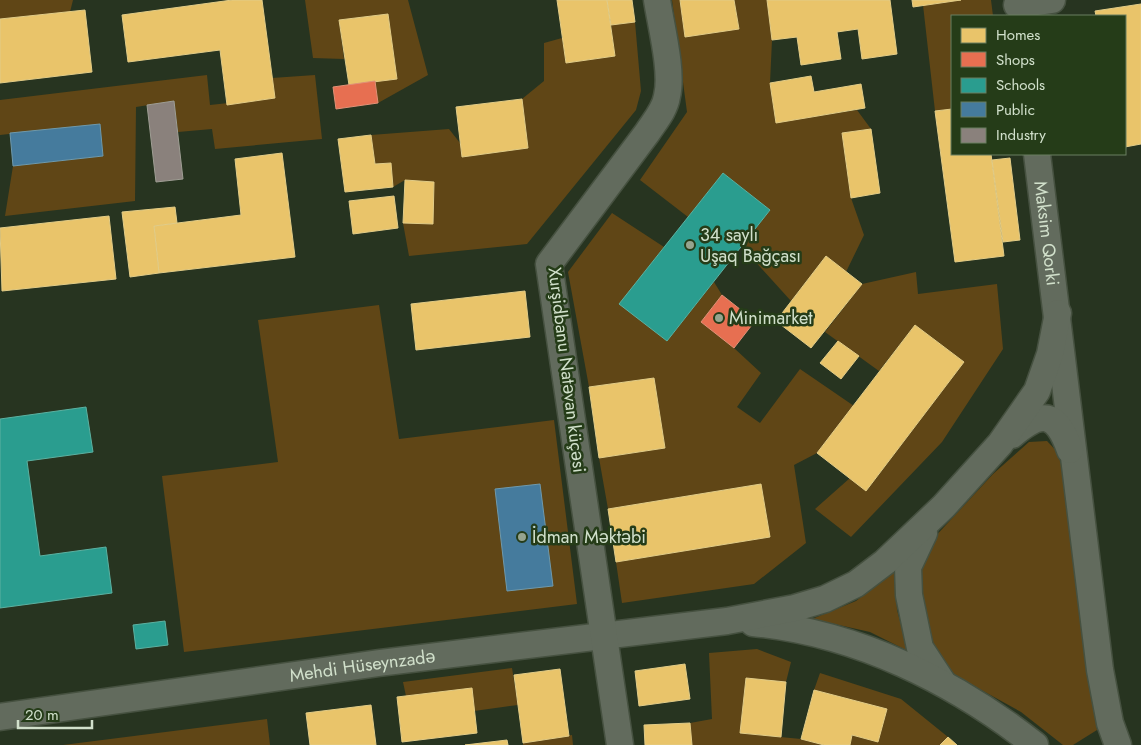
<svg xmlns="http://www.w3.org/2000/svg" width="1141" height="745" font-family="Jost,sans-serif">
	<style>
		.green { fill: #604616 }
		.homes { fill: #e9c46a; stroke: #e2cc87 }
		.shops { fill: #e76f51; stroke: #e09176 }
		.schools { fill: #2a9d8f; stroke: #5cb1a1 }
		.public { fill: #457b9d; stroke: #6f99ab }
		.industry { fill: #8a817c; stroke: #9f9e94 }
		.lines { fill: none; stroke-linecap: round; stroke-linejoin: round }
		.minor-casing { stroke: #465140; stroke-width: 29 }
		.minor { stroke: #626b5d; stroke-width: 26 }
		.poi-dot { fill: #96a48f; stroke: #253c18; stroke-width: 2 }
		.labels { text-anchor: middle; stroke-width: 5; stroke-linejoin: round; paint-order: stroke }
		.street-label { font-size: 18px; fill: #d1e0cb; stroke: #253c18 }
		.poi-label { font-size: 18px; fill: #d1e0cb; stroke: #253c18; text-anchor: start }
	</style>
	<rect width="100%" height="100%" fill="#273420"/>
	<g class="green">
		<polygon points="0,0 73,0 70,12 0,19"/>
		<polygon points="305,0 408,0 428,75 378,103 375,81 397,79 388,14 339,20 344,59 313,58"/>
		<polygon points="672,0 680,0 685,36 739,28 734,0 767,0 772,40 770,83 776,122 857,110 871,129 842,133 851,198 864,235 846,272 826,256 791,301 742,247 770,210 723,173 688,217 640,180 687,112"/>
		<polygon points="961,0 991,0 993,16 952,16 952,109 935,111 923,5"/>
		<polygon points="635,22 641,91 636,110 527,244 409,256 403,223 433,224 434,182 405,180 393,187 391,163 375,164 371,135 449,129 460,143 462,157 528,148 522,99 544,81 544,43 562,38 566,63 615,56 611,25"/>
		<polygon points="207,75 210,105 274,98 272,78 315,75 322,139 215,149 212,129 178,132 174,101 136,107 135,201 5,216 13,166 103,156 100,124 0,135 0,100"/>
		<polygon points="612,213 664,247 620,304 667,341 714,282 722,295 701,322 734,348 761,373 737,407 760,423 800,369 854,406 817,453 794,465 806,543 754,584 622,603 616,562 770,537 761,484 608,509 599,458 665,448 654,378 589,387 568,272"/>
		<polygon points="916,272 918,294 997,284 1003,349 942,442 851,537 815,509 850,478 867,490 964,362 915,325 879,371 825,332 862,284"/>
		<polygon points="379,305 399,439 554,420 577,604 184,652 162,476 278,462 258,320"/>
		<polygon points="1047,441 1064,459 1097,730 1073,745 1063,745 1021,712 945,670 930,646 917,562 932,540 993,474 1029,442"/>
		<polygon points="895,570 897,610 908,651 870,632 812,619 856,601"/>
		<polygon points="757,649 791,662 786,682 746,678 740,733 801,739 824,745 692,745 690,723 712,719 709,653"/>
		<polygon points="512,668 518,705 474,711 406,696 403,682"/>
		<polygon points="820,673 901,699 948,737 940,745 850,745 852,735 878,742 886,709 814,690"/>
		<polygon points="267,719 270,745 63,745"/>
		<polygon points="572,735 573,745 523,745 523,743"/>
	</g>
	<g class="homes">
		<polygon points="232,0 262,0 275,98 227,105 220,50 128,62 122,15"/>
		<polygon points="557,0 607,0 615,56 566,63"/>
		<polygon points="607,0 632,0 635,22 611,25"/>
		<polygon points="680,0 734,0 739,29 685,37"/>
		<polygon points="767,0 890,0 897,54 862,59 858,29 837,32 841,59 801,65 797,37 772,40"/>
		<polygon points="912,0 961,0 913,7"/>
		<polygon points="1141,4 1141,144 1125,147 1125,16 1096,16 1095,11"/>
		<polygon points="85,10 92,72 0,83 0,19"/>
		<polygon points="388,14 397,79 349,85 339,20"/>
		<polygon points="811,76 814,92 861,84 865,108 776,123 770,83"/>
		<polygon points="522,99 528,148 462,157 456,107"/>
		<polygon points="952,109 952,154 991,154 1004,256 955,262 935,111"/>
		<polygon points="871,129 880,193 851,198 842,133"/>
		<polygon points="371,135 375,164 391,163 393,187 345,192 338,139"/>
		<polygon points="282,153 295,257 159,273 154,226 241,215 235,159"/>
		<polygon points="1010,158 1020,240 1003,242 992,160"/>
		<polygon points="405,180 434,182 433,224 403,223"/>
		<polygon points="394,196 398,228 353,234 349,201"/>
		<polygon points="175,207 177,223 154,226 159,273 130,277 122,212"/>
		<polygon points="109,216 116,279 2,291 0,228"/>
		<polygon points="826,256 862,284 811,348 776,321"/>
		<polygon points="525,291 530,337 416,350 411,304"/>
		<polygon points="915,325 964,362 866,491 817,453"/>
		<polygon points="838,341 859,356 841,379 820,363"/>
		<polygon points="654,378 665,448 599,458 589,387"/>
		<polygon points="761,484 770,537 616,562 608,509"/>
		<polygon points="685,664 690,699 639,706 635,671"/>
		<polygon points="560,669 569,736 523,743 514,675"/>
		<polygon points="746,678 786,682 781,737 740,733"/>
		<polygon points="472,688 477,733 402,742 397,697"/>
		<polygon points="814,690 887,709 878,742 852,735 850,745 824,745 801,739"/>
		<polygon points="371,705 376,745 310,745 306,713"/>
		<polygon points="690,723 692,745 645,745 644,725"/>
		<polygon points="948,737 957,745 940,745"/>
		<polygon points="507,740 508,745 465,745"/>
	</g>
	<g class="shops">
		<polygon points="375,81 378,103 336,109 333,87"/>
		<polygon points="722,295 755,321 734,348 701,322"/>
	</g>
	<g class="schools">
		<polygon points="723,173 770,210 667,341 619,304"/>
		<polygon points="86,407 93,452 27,461 40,556 106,547 112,593 0,608 0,419"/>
		<polygon points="165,621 168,645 136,649 133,625"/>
	</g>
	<g class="public">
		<polygon points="100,124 103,156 13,166 10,133"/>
		<polygon points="540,484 553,586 507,591 495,489"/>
	</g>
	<polygon class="industry" points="174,101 183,179 156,182 147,105"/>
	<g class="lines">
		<g class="minor-casing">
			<g id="minor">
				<polyline points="1017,5 1052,0"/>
				<path id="s1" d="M 1037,154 L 1100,670 L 1110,723 L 1118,745"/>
				<path d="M 1012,435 C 1042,410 1056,411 1070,450"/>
				<polyline points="924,533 908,567 909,595 920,648 943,683"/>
				<path d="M 753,623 C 857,633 954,681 1035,745"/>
				<path id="s2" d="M 0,717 L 379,663 L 727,621 L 795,608 L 825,599 L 856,584 L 885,562 L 944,506 L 1000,444 L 1037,391 L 1050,354 L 1058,313"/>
				<path d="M 620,745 L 549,264 L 647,133 C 654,122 665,110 667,96 C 673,72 661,26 657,0"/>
			</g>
		</g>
		<use href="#minor" class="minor"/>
	</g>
	<g class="poi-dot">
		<circle cx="690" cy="245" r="5"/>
		<circle cx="719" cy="318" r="5"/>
		<circle cx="522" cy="537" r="5"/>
	</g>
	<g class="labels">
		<g class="street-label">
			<text dy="6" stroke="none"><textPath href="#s1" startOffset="80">Maksim Qorki</textPath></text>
			<text transform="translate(567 370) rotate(83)" y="6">Xurşidbanu Natəvan küçəsi</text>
			<text dy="6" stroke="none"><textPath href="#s2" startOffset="366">Mehdi Hüseynzadə</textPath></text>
		</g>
		<g class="poi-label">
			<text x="700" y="241">34 saylı<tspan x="700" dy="21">Uşaq Bağçası</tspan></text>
			<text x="729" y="324">Minimarket</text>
			<text x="532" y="543">İdman Məktəbi</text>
		</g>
	</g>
	<rect x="951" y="15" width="175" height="140" fill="#253c18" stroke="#6a7e60"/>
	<rect x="961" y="28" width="25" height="15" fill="#e9c46a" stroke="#6a7e60"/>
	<text x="996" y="40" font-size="15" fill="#d1e0cb">Homes</text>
	<rect x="961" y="52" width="25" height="15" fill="#e76f51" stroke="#6a7e60"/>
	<text x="996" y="65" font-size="15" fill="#d1e0cb">Shops</text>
	<rect x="961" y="78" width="25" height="15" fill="#2a9d8f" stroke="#6a7e60"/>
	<text x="996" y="90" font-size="15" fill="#d1e0cb">Schools</text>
	<rect x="961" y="102" width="25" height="15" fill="#457b9d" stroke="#6a7e60"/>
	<text x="996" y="115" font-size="15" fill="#d1e0cb">Public</text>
	<rect x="961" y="128" width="25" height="15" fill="#8a817c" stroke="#6a7e60"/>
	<text x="996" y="140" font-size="15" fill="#d1e0cb">Industry</text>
	<path d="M18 720v8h74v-8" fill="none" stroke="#d1e0cb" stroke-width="2.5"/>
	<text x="25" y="720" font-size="15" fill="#d1e0cb" stroke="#253c18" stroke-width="4" paint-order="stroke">20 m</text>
</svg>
